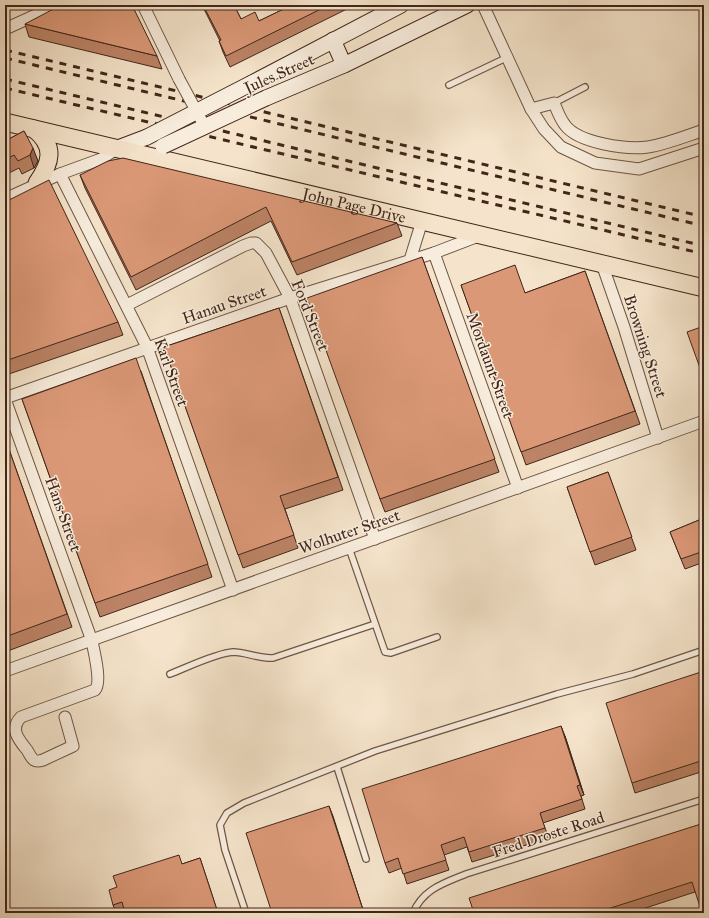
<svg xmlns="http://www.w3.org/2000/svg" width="709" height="918" font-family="'IM FELL Great Primer',serif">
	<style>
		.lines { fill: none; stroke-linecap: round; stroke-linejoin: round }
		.service-casing { stroke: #6e5646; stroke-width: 8 }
		.minor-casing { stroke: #6e5646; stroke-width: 13 }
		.secondary-casing { stroke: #41261a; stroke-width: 17 }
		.primary-casing { stroke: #41261a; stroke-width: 19 }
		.service { stroke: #f8eddd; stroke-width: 5.5 }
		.minor { stroke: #f8eddd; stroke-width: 11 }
		.secondary { stroke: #f8eddd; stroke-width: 15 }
		.primary { stroke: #f5e4cb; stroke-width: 17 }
		.rail { stroke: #41261a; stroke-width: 3; stroke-dasharray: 7 7; stroke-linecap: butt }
		.minor-bridge-casing { stroke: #6e5646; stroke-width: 13; stroke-linecap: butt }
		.secondary-bridge-casing { stroke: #41261a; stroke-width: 17; stroke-linecap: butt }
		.minor-bridge { stroke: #f8eddd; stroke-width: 11 }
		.secondary-bridge { stroke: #f8eddd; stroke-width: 15 }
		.wall { fill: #bc8366; stroke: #41261a }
		.shaded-wall { fill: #996a53; stroke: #41261a }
		.building { fill: #db9877; stroke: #41261a }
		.labels { text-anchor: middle; stroke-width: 3; stroke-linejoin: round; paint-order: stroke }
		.street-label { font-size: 16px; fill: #41261a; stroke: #f8eddd }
	</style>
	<rect width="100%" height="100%" fill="#f5e4cb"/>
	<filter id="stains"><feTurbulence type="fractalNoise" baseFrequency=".005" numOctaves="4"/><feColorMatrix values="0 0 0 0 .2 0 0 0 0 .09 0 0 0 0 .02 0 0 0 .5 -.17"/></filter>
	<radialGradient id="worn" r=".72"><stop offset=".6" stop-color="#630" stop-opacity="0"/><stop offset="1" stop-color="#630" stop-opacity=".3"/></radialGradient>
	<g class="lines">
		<g class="service-casing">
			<g id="service">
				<polyline points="449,85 506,58"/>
				<polyline points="554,103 585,87"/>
				<polyline points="349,548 385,652 391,653 437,637"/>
				<path d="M 170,674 C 186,668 216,653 233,652 C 246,652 259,659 273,658 L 375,624"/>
				<polyline points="337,767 366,859"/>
				<polyline points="246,913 225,850 220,825 227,813 244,803 375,751 557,694 633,674 704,650"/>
				<path d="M 413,913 C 423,889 444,883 466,874 L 704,799"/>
			</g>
		</g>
		<g class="minor-casing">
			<g id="minor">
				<polyline points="143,5 179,79"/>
				<polyline points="483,5 531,109 544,129 561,147 595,163 639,169 704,148"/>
				<polyline points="5,29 58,5"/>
				<path d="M 531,109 L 554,103 C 557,110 560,119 565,125 C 578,143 627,150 648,147 C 667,144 686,136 704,130"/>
				<polyline points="60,174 147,347 233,590"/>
				<polyline points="5,199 60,174 101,159 118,148"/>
				<polyline points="434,253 518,488"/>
				<polyline points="410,260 422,221"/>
				<polyline points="602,264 624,327 658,438"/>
				<polyline points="127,305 243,246 251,243 256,243 266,253 290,298 375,539"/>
				<polyline points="5,398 290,298 434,253 481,235"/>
				<path d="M 5,399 L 92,641 C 94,652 102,682 95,690 L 21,717 C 9,729 19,740 27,750 C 29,753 31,758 34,760 C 37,762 40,761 43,760 L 73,746 L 65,717"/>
				<polyline points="5,671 704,421"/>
			</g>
		</g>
		<g class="secondary-casing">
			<g id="secondary">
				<polyline points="333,40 344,65"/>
				<polyline points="252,83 401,5"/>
				<polyline points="266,98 344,65 467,5"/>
				<polyline points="118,148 147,137"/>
			</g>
		</g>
		<g class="primary-casing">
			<g id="primary">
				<path id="s1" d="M 5,122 L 704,288"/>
				<path d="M 34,129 C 56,146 51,163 37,183"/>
			</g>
		</g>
		<use href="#service" class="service"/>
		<use href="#minor" class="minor"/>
		<use href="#secondary" class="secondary"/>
		<use href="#primary" class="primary"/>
		<g class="rail">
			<polyline points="5,50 704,217"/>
			<polyline points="5,58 704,226"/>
			<polyline points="5,79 704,246"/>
			<polyline points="5,88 704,254"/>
		</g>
		<g class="minor-bridge-casing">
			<polyline id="minor-bridge" points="179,79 205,127"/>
		</g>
		<g class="secondary-bridge-casing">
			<g id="secondary-bridge">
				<polyline points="147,137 252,83"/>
				<polyline points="163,146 266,98"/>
			</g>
		</g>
		<use href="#minor-bridge" class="minor-bridge"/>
		<use href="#secondary-bridge" class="secondary-bridge"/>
	</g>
	<g class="wall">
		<polygon points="202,5 234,5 241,19 259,21 292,5 355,5 230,67 223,52 219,41 220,41"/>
		<polygon points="25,24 157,56 162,69 29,37"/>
		<polygon points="24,131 38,161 34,168 22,174 19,168 5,175 5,141"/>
		<polygon points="80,175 397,223 402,236 297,275 271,221 136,290 85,188"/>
		<polygon points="5,202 118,322 123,335 6,375 5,373"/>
		<polygon points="422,257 499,472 385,512 380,499"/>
		<polygon points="585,271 640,424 526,465 461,285 525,293"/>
		<polygon points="279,308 343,490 285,509 298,548 243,568 164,347"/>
		<polygon points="141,371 212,577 100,617 22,399"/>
		<polygon points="5,438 72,627 5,652"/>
		<polygon points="608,472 636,550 595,565 567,487"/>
		<polygon points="704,518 704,562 685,569 670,532"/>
		<polygon points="704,671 704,771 635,793 632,783"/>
		<polygon points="565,736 584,795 581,796 585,809 543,823 549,838 472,862 467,847 444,855 449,870 407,884 402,868 389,873 385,863"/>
		<polygon points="704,823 695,892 630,913 474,913"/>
		<polygon points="200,858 218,913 125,913 125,912 123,913 116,913 113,905 182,864"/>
	</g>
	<g class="shaded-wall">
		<polygon points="33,148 38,161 34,168 30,155"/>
		<polygon points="561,726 565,736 584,795 580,785"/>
		<polygon points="329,806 333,816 364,913"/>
	</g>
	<g class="building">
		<polygon points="61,5 132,5 157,56 25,24"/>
		<polygon points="203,5 234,5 241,19 255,12 259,21 292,5 329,5 226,56 219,41 221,40"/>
		<polygon points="24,131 33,148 30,155 18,161 14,155 5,160 5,141"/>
		<polygon points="123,158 397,223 292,262 266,207 131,277 80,175 108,161"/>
		<polygon points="49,180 118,322 5,361 5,202"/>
		<polygon points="422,257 495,459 380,499 307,298"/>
		<polygon points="515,265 525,293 585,271 635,411 521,452 461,285"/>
		<polygon points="279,308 338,477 280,496 294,535 238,555 164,347"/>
		<polygon points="704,326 704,379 687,332"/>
		<polygon points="136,358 208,564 95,603 22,399"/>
		<polygon points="5,438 67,614 5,637"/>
		<polygon points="608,472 632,537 590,552 567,487"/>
		<polygon points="704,518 704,551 681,559 670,532"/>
		<polygon points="704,671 704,760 632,783 606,703"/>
		<polygon points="561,726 580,785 577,786 582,799 540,813 545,828 469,852 464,837 441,845 446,860 403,874 398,858 385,863 362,789"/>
		<polygon points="329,806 364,913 272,913 246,833"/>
		<polygon points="704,823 704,913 702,913 692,882 595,913 474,913 469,898"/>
		<polygon points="179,855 182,864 200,858 218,913 125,913 122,902 113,905 109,890 117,887 113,876"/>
	</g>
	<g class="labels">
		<g class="street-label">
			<text transform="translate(279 73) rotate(-24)" y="6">Jules Street</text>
			<text dy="6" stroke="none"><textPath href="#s1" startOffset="359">John Page Drive</textPath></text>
			<text transform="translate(224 304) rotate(-19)" y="6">Hanau Street</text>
			<text transform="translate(311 315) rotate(68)" y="6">Ford Street</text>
			<text transform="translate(646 346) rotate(72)" y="6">Browning Street</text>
			<text transform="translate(491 365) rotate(70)" y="6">Mordaunt Street</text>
			<text transform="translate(172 372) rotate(70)" y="6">Karl Street</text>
			<text transform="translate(64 514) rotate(70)" y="6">Hans Street</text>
			<text transform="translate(349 531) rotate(-19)" y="6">Wolhuter Street</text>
			<text transform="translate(548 834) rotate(-18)" y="6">Fred Droste Road</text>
		</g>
	</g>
	<rect width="709" height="918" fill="none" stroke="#f5e4cb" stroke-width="20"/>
	<rect x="6" y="6" width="697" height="906" fill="none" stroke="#41261a" stroke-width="2"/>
	<rect x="10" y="10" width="689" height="898" fill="none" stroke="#41261a"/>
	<rect width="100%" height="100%" filter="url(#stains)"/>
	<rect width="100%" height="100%" fill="url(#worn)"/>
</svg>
